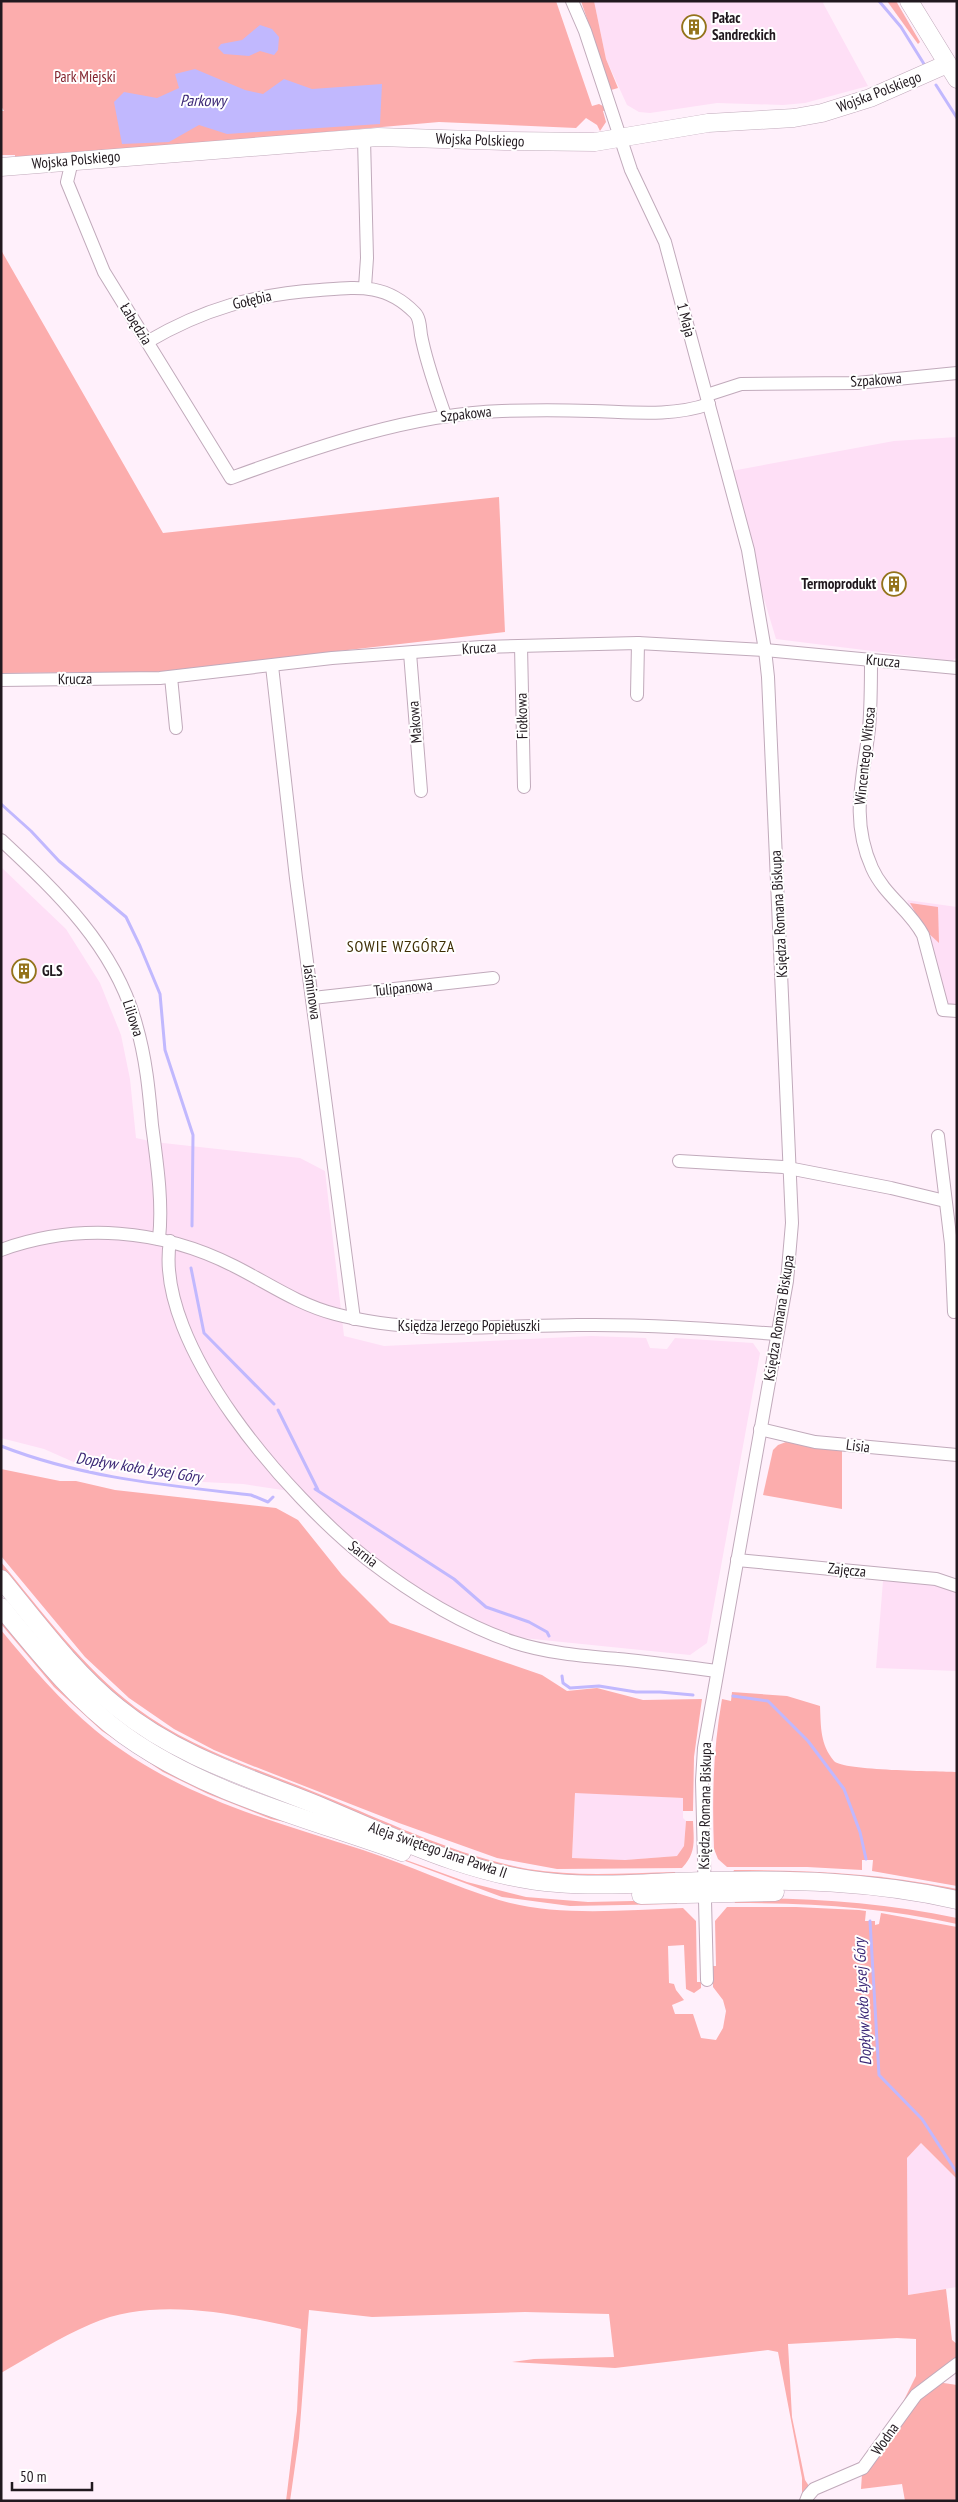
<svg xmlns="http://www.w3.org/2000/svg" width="958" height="2502" font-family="'PT Sans Narrow',sans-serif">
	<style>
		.built { fill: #fedff6 }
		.green { fill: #fcadad }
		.water { fill: #c1b8fe }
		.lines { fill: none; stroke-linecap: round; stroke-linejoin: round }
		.stream { stroke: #c1b8fe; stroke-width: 3 }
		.street-casing { stroke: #c1aabb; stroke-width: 14 }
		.secondary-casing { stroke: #c1aabb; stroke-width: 19 }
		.street { stroke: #fff; stroke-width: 12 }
		.secondary { stroke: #fff; stroke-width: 18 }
		.labels { text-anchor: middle; stroke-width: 4; stroke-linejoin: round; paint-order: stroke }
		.poi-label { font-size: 15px; font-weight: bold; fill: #21191f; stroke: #fff; text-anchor: start }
		.park-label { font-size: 15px; fill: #82242e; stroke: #fff }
		.street-label { font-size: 15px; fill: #21191f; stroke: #fff }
		.water-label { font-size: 16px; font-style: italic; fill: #3b2776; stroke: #fff }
		.neighbourhood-label { font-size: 16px; letter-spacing: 1px; fill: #3d2d03; stroke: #fff }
	</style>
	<rect width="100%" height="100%" fill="#fff0fb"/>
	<g class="built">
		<polygon points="594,1 825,1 823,3 868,86 805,103 783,105 717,103 650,113 639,112 627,105 606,59"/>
		<polygon points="957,437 957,657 952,661 776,639 726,472 894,441"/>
		<polygon points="1,867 66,929 100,983 121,1035 130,1079 136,1138 154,1142 300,1158 325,1171 344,1336 384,1346 591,1336 646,1338 650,1348 667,1349 675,1338 753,1343 760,1353 707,1643 690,1655 494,1635 386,1572 296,1492 243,1484 203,1482 127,1469 85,1467 44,1449 1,1438"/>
		<polygon points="907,900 957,907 957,1009 945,1008"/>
		<polygon points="883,1581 923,1583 957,1590 957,1671 876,1668"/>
		<polygon points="575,1792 683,1798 683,1818 686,1821 684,1846 678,1856 625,1860 572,1858"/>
		<polygon points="921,2143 957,2179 957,2287 908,2295 907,2158"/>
	</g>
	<g class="green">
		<polygon points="1,1 556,1 592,106 599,104 605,107 607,110 603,111 606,122 600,131 597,125 586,118 576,128 439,122 15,159 15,155 1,155 1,111 4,111 1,106"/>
		<polygon points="581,1 594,1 606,59 618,88 611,90"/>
		<polygon points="887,1 896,1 920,42 918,44"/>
		<polygon points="1,250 163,533 499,497 505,632 156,672 1,673"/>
		<polygon points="910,903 938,907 939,943 925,930"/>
		<polygon points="786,1442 842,1448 842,1509 763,1495 773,1450 778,1445"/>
		<path d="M 1,1469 L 60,1481 L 76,1481 L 115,1490 L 276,1508 L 298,1520 L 342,1575 L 390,1623 L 542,1675 L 567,1691 L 597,1688 L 643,1700 L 702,1699 L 694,1757 L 693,1811 L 683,1811 L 683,1798 L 575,1793 L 572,1858 L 625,1860 L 677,1856 L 684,1846 L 686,1821 L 693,1821 C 694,1842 696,1853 682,1868 L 557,1869 L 497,1858 L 399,1823 L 248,1764 L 214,1750 L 174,1729 L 129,1698 L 85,1657 L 1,1556 Z"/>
		<path d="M 1,1562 C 43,1613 83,1667 135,1707 C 192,1750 259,1769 324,1796 C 390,1823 457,1856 528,1869 C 576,1877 626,1873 675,1872 L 676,1876 L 600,1878 L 538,1875 L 458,1854 L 170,1736 L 111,1693 L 47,1625 L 1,1569 Z"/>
		<polygon points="1,1616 103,1726 384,1852 467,1882 526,1897 588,1902 677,1900 677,1904 570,1906 502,1897 384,1853 299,1825 271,1819 208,1794 163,1772 102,1731 54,1687 1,1624"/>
		<path d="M 1,1630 C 30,1665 60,1701 95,1730 C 176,1796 266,1819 363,1850 C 409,1865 453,1886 499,1900 C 557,1917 623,1910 683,1908 L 696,1921 L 697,1982 L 701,1982 L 701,1988 L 694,1993 L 686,1989 L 684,1945 L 668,1946 L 669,1983 L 674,1984 L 676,1990 L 684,2000 L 672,2005 L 675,2014 L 693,2014 L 701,2038 L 716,2040 L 723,2028 L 726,2011 L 723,2000 L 713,1987 L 713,1966 L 716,1966 L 715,1921 L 727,1907 L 796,1907 L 859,1910 L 866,1911 L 865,1921 L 875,1921 L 875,1925 L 879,1924 L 881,1913 L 957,1927 L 957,2179 L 921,2143 L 907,2158 L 908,2295 L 946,2289 L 952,2340 L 957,2344 L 957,2361 L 895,2418 L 916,2376 L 916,2339 L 897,2338 L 788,2344 L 792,2417 L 805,2480 L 809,2486 L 862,2461 L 802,2501 L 802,2478 L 778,2352 L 768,2350 L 615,2368 L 512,2362 L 534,2359 L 614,2357 L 609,2314 L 525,2312 L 372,2317 L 309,2310 L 299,2438 L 290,2501 L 286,2501 L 297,2411 L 301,2329 C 235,2314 156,2296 91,2324 C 60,2337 31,2356 1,2373 Z"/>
		<path d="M 732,1692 L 787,1696 L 820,1706 C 821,1727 820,1744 834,1761 C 843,1771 938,1771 957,1772 L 957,1886 L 872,1871 L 873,1860 L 862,1860 L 862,1870 L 807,1867 L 727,1867 L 718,1859 L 714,1849 C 712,1798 713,1750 722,1699 L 731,1701 Z"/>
		<path d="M 734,1870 C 807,1870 876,1873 947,1887 L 957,1889 L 957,1894 L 733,1872 Z"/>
		<path d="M 733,1898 C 809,1898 882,1902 957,1918 L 957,1924 C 883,1907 811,1903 735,1903 Z"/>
		<polygon points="937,2382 957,2385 957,2501 905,2501 902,2484 861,2489 862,2474 905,2415"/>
	</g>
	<g class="water">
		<polygon points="260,25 272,29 279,37 278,50 274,55 260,51 249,56 224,54 218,48 221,44 242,40"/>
		<polygon points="195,69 245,90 263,94 284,79 312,89 382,84 380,124 227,134 199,125 169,142 122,144 114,102 124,92 157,98 179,88 175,74"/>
	</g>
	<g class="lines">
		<g class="stream">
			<polyline points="879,1 901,27 924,64"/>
			<polyline points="936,85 957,118"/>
			<polyline points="1,804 31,831 59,861 126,917 140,946 160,994 165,1050 193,1135 192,1226"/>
			<polyline points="191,1268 204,1333 274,1404"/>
			<polyline points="278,1410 318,1490"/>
			<path d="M 1,1446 C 83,1478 164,1485 251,1495 L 268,1502 L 273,1497"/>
			<polyline points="315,1489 454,1579 486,1607 529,1622 547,1632 549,1636"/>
			<polyline points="562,1676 563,1683 570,1688 599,1686 636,1692 660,1692 693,1695"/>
			<polyline points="733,1696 768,1701 808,1741 844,1789 860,1832 866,1859"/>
			<polyline points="870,1921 879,2075 922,2119 957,2173"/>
		</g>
		<g class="street-casing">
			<g id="street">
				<polyline points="572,1 585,31 631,170 665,242 748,550 765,650 768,677 792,1223 787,1281 704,1748 702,1781 707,1980"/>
				<polyline points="364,139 367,258 365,287"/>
				<path d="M 72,161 L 67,182 L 104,272 L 231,478 C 316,447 411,414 502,411 C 532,410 562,410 592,411 C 631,412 672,417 709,404"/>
				<path d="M 147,342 C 203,309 256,294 320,290 C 358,287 386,283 415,313 C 420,318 420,328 421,335 C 426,362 436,389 445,415"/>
				<polyline points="707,395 741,384 857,383 957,373"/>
				<polyline points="521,646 524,787"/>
				<polyline points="410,653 421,791"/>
				<path d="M 871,660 C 871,683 871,706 869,729 C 863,779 850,819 872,868 C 884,895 910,910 923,935 L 943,1010 L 957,1011"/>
				<polyline points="272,666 296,878 354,1319"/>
				<polyline points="171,677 176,728"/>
				<polyline points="1,680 160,678 332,658 481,647 638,643 765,650 957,668"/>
				<polyline points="637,695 638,643"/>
				<path d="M 1,840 C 58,893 115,947 136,1024 C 146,1058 149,1091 152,1125 C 157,1163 163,1202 159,1239"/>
				<polyline points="313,998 493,978"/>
				<polyline points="938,1136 951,1244 954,1312"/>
				<polyline points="679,1161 783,1167 891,1188 945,1201"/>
				<path d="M 170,1241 C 153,1345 290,1498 367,1559 C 411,1593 460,1624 513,1642 C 546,1653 583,1656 618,1659 C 651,1662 684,1667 717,1671"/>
				<path d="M 1,1250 C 78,1222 161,1229 234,1266 C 268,1283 297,1304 335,1314 C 414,1335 496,1326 577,1325 C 644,1324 711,1329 777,1334"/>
				<polyline points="760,1429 815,1442 957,1455"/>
				<polyline points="737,1560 936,1579 957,1586"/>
				<polyline points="806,2501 808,2496 814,2489 863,2468 916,2395 957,2364"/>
			</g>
		</g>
		<g class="secondary-casing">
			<g id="secondary">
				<polyline points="909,1 957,79"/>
				<polyline points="1,167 378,137 505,141 595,142 708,123 794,118 822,113 870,98 947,64"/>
				<path d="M 1,1579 C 38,1624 73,1672 118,1708 C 177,1756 247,1777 317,1805 C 393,1837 473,1877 557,1883 C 606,1887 656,1882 705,1881 C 789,1879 874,1881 957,1900"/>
				<path d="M 1,1607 C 39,1653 76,1700 124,1735 C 206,1794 308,1818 402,1852"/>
				<polyline points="641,1895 775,1892"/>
			</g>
		</g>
		<use href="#street" class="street"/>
		<use href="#secondary" class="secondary"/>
	</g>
	<defs>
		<g id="building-ring" transform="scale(1.25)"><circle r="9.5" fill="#fff" stroke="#94731b" stroke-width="1.5"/><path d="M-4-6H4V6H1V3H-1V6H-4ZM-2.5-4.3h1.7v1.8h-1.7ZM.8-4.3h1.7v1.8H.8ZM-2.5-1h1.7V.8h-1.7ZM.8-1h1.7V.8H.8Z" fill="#94731b"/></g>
	</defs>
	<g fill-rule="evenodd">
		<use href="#building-ring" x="694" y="27"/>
		<use href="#building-ring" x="894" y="584"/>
		<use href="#building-ring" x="24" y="971"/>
	</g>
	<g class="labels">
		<g class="poi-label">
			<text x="712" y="23">Pałac<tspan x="712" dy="17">Sandreckich</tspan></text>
			<text x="876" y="589" text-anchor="end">Termoprodukt</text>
			<text x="42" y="976">GLS</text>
		</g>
		<g class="park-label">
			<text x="85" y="82">Park Miejski</text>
		</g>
		<g class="street-label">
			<text transform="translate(879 92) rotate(-21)" y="5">Wojska Polskiego</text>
			<text transform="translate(480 140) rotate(2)" y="5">Wojska Polskiego</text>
			<text transform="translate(76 160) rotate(-5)" y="5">Wojska Polskiego</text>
			<text transform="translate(252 300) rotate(-13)" y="5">Gołębia</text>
			<text transform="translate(686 320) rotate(75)" y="5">1 Maja</text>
			<text transform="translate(136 324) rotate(58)" y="5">Łabędzia</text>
			<text transform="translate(876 380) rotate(-4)" y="5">Szpakowa</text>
			<text transform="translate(466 414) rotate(-6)" y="5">Szpakowa</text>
			<text transform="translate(479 648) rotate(-4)" y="5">Krucza</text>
			<text transform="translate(883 661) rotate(5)" y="5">Krucza</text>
			<text transform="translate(75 679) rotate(-1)" y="5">Krucza</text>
			<text transform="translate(522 716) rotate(-91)" y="5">Fiołkowa</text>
			<text transform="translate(415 722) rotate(-95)" y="5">Makowa</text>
			<text transform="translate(865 756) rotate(-84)" y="5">Wincentego Witosa</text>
			<text transform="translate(779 914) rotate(-93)" y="5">Księdza Romana Biskupa</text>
			<text transform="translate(403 988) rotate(-6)" y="5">Tulipanowa</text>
			<text transform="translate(312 992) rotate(82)" y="5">Jaśminowa</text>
			<text transform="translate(133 1018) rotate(72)" y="5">Liliowa</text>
			<text transform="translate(779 1318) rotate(-81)" y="5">Księdza Romana Biskupa</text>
			<text x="469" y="1331">Księdza Jerzego Popiełuszki</text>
			<text transform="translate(858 1446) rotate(7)" y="5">Lisia</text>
			<text transform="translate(363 1554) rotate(38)" y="5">Sarnia</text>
			<text transform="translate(847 1570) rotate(6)" y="5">Zajęcza</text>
			<text transform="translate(705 1806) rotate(-89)" y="5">Księdza Romana Biskupa</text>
			<text transform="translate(438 1850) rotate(19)" y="5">Aleja świętego Jana Pawła II</text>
			<text transform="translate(885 2439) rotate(-55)" y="5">Wodna</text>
		</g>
		<g class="water-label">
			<text x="203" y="106">Parkowy</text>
			<text transform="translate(139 1467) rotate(9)" y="6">Dopływ koło Łysej Góry</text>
			<text transform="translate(862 2002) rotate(-93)" y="6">Dopływ koło Łysej Góry</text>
		</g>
		<g class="neighbourhood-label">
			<text x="401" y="952">SOWIE WZGÓRZA</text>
		</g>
	</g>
	<rect width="958" height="2502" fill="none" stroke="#21191f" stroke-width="5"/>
	<path d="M12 2482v8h80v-8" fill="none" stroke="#21191f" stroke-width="2.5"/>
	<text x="20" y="2482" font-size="15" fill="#21191f" stroke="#ffffff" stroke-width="4" paint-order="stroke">50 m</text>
</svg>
